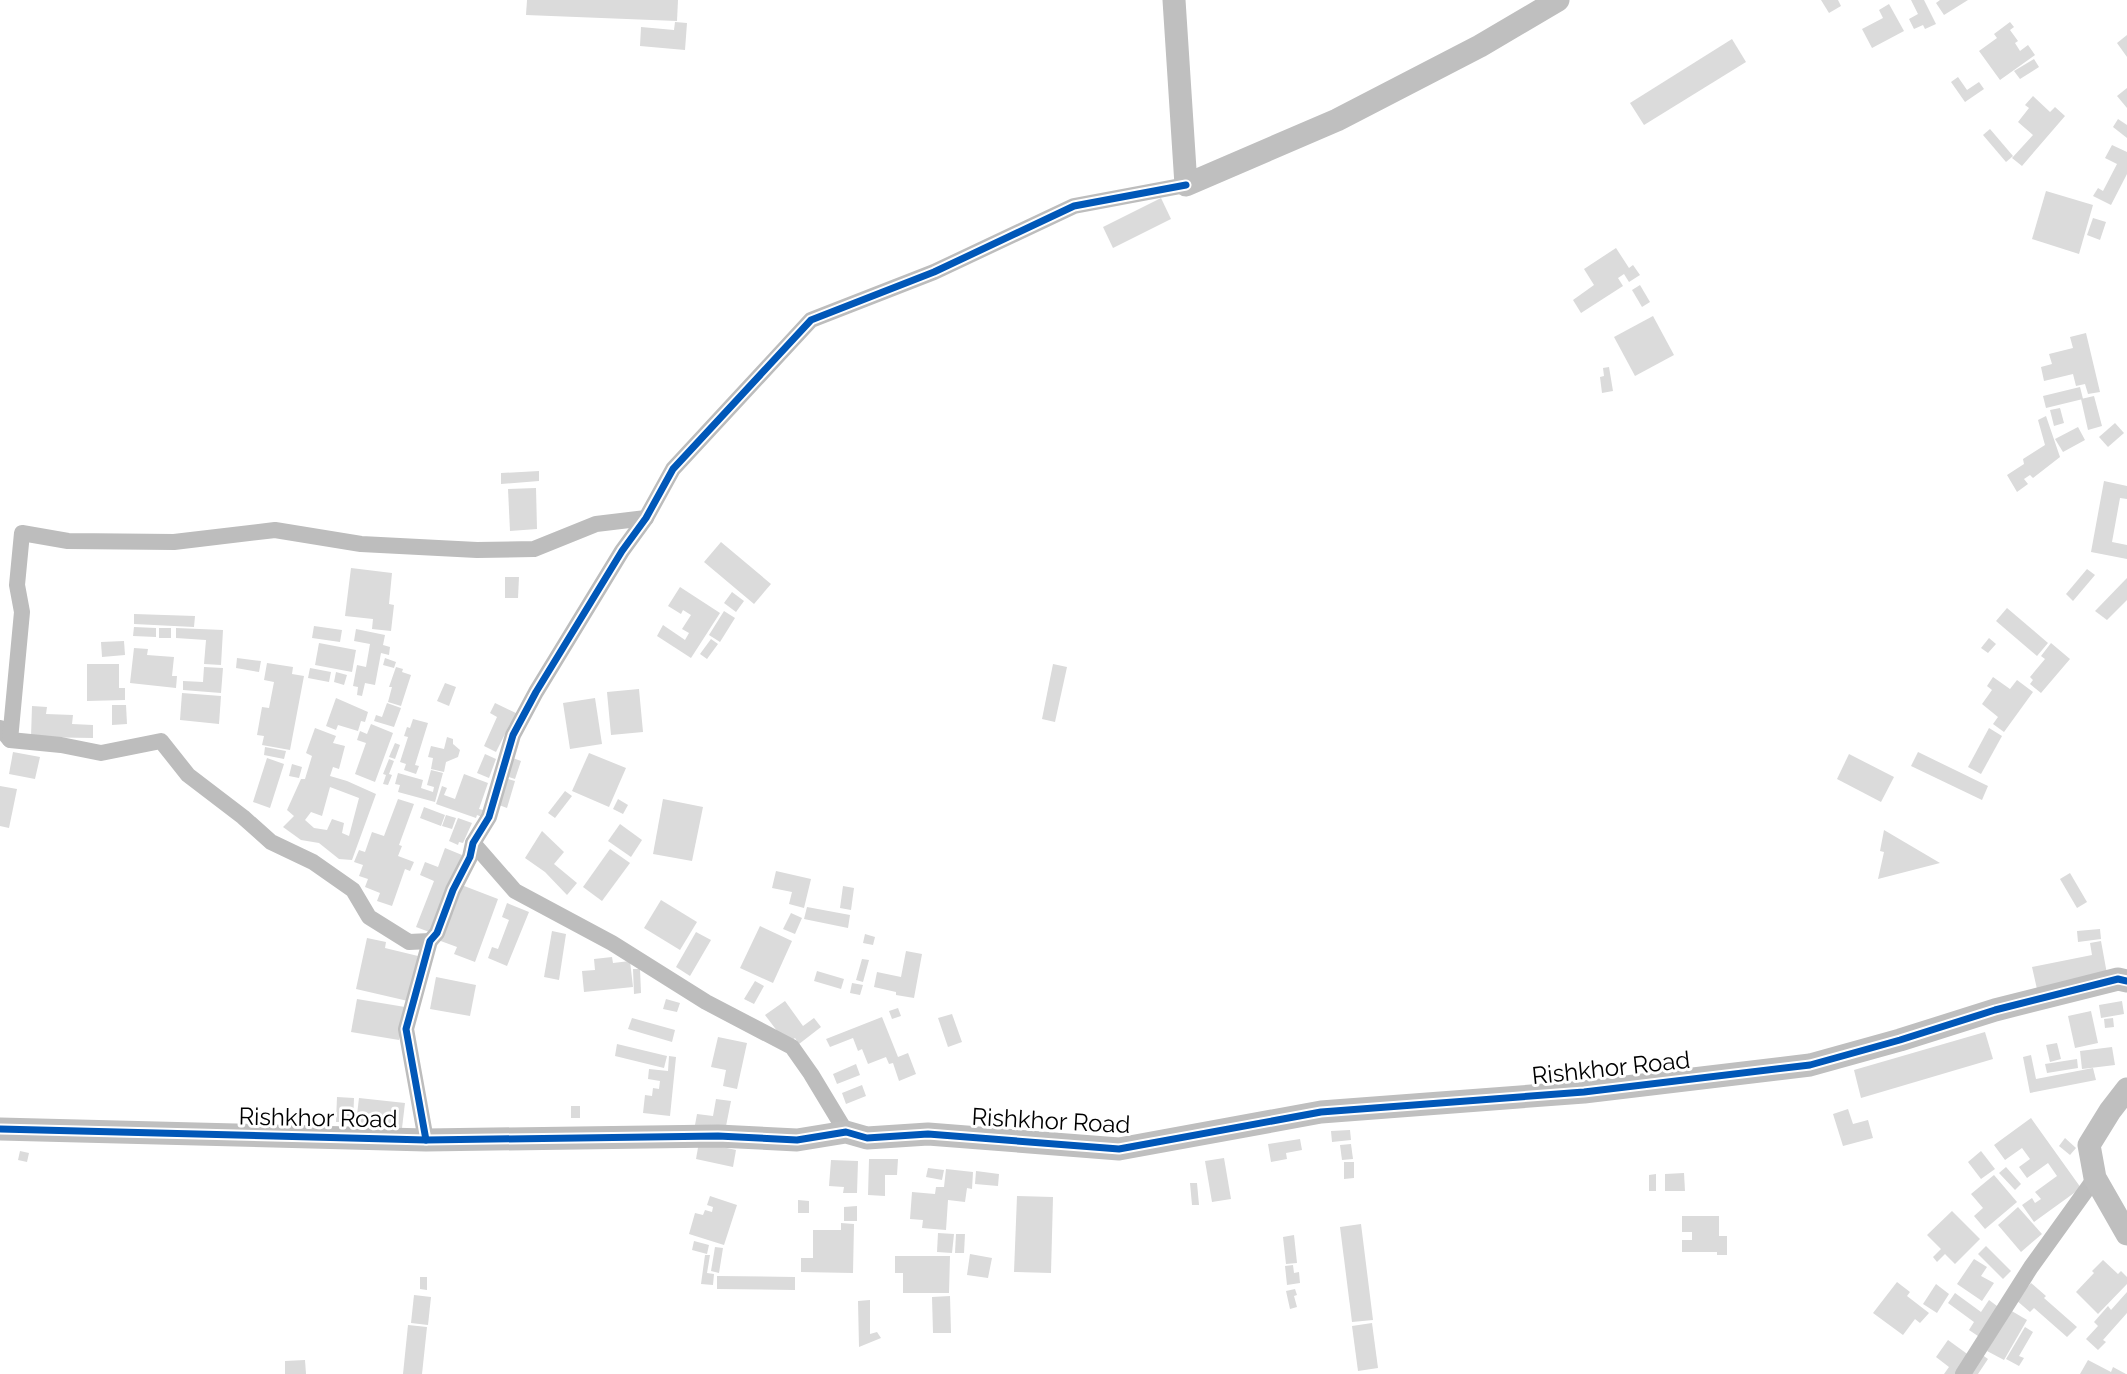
<svg xmlns="http://www.w3.org/2000/svg" width="2127" height="1374" font-family="Raleway,sans-serif">
	<style>
		.building { fill: #dbdbdb; fill-rule: evenodd }
		.lines { fill: none; stroke-linecap: round; stroke-linejoin: round }
		.street { stroke: #bdbdbd; stroke-width: 16 }
		.secondary { stroke: #bfbfbf; stroke-width: 23 }
		.cycleway-casing { stroke: #fff; stroke-width: 11 }
		.cycleway { stroke: #0057b8; stroke-width: 7 }
		.labels { text-anchor: middle; stroke-width: 6; stroke-linejoin: round; paint-order: stroke }
		.street-label { font-size: 24px; fill: #000; stroke: #fff }
	</style>
	<rect width="100%" height="100%" fill="#fff"/>
	<g class="building">
		<polygon points="527,0 678,0 677,21 526,15"/>
		<polygon points="1821,0 1838,0 1841,6 1829,13"/>
		<polygon points="1911,0 1924,0 1936,24 1925,29 1923,25 1914,29 1909,19 1918,14"/>
		<polygon points="1940,0 1968,0 1944,15 1936,3"/>
		<polygon points="1889,4 1904,31 1872,48 1862,29 1883,18 1879,10"/>
		<polygon points="675,22 687,23 685,50 640,46 641,27 674,30"/>
		<polygon points="2010,22 2014,27 2010,30 2018,41 2015,43 2020,51 2028,45 2035,55 2000,80 1979,51 1997,38 1994,34"/>
		<polygon points="2127,35 2127,57 2117,43"/>
		<polygon points="1732,39 1746,62 1644,125 1630,103"/>
		<polygon points="2034,59 2039,67 2020,79 2014,71"/>
		<polygon points="1958,77 1967,90 1979,82 1984,89 1965,102 1951,82"/>
		<polygon points="2127,88 2127,108 2117,96"/>
		<polygon points="2033,96 2050,112 2055,107 2065,116 2022,166 2012,158 2033,135 2018,122 2029,108 2025,105"/>
		<polygon points="2118,119 2127,125 2127,138 2113,127"/>
		<polygon points="1990,129 2013,156 2006,162 1983,135"/>
		<polygon points="2112,145 2127,152 2127,174 2111,205 2093,196 2098,188 2103,191 2117,164 2105,158"/>
		<polygon points="2046,191 2093,205 2079,254 2032,239"/>
		<polygon points="1161,198 1171,219 1113,248 1103,227"/>
		<polygon points="2093,218 2106,222 2100,240 2087,235"/>
		<polygon points="1616,248 1629,268 1633,265 1640,275 1629,282 1624,274 1618,278 1623,286 1581,313 1573,300 1594,285 1584,269"/>
		<polygon points="1640,285 1650,302 1642,307 1632,290"/>
		<polygon points="1653,316 1674,355 1635,376 1614,337"/>
		<polygon points="2086,333 2100,392 2088,394 2085,384 2076,386 2073,374 2044,381 2041,367 2052,364 2049,354 2073,348 2070,337"/>
		<polygon points="1609,367 1613,391 1602,393 1600,377 1604,376 1603,368"/>
		<polygon points="2080,387 2083,399 2046,408 2043,396"/>
		<polygon points="2094,396 2102,426 2088,430 2081,399"/>
		<polygon points="2060,408 2064,423 2054,426 2050,410"/>
		<polygon points="2046,416 2060,457 2033,478 2030,475 2024,479 2028,484 2017,492 2007,475 2024,464 2023,459 2045,445 2038,420"/>
		<polygon points="2115,423 2124,433 2108,447 2099,437"/>
		<polygon points="2078,427 2085,440 2063,452 2055,439"/>
		<polygon points="539,471 539,481 501,484 501,473"/>
		<polygon points="2104,481 2127,486 2127,499 2120,498 2112,542 2127,545 2127,559 2091,552"/>
		<polygon points="536,488 537,529 510,531 508,489"/>
		<polygon points="721,542 771,584 754,604 704,562"/>
		<polygon points="351,568 392,573 389,604 394,605 391,631 372,629 373,619 345,616"/>
		<polygon points="2087,569 2095,575 2073,601 2066,594"/>
		<polygon points="505,577 519,577 518,598 505,598"/>
		<polygon points="2127,578 2127,600 2107,620 2095,611"/>
		<polygon points="680,587 720,613 691,658 657,636 663,625 685,640 689,633 682,629 691,615 683,610 681,614 668,606"/>
		<polygon points="732,592 744,601 736,612 724,603"/>
		<polygon points="2007,608 2048,643 2037,656 1996,621"/>
		<polygon points="724,611 735,618 720,642 709,635"/>
		<polygon points="134,614 195,616 194,627 134,624"/>
		<polygon points="314,626 342,630 340,642 312,638"/>
		<polygon points="134,627 156,628 156,637 133,636"/>
		<rect x="159" y="628" width="12" height="10"/>
		<polygon points="176,628 223,630 221,665 204,664 206,640 176,638"/>
		<polygon points="356,629 385,635 383,645 390,647 389,655 381,653 375,685 365,683 362,696 357,695 358,687 353,686 357,665 366,667 370,644 354,641"/>
		<polygon points="1989,638 1996,644 1988,653 1981,648"/>
		<polygon points="711,639 718,644 707,659 700,654"/>
		<polygon points="124,641 125,655 102,657 101,642"/>
		<polygon points="319,643 356,650 352,672 315,665"/>
		<polygon points="2051,643 2070,659 2041,693 2030,684 2033,680 2030,677 2045,659 2041,656"/>
		<polygon points="134,648 148,649 147,655 174,657 172,676 177,676 176,688 130,683"/>
		<polygon points="237,658 261,661 259,672 236,668"/>
		<polygon points="385,658 396,662 394,668 383,665"/>
		<polygon points="267,663 293,667 292,674 304,676 290,750 262,745 264,736 257,735 262,707 269,708 274,682 264,680"/>
		<polygon points="87,664 119,664 119,688 125,688 125,700 87,701"/>
		<polygon points="1053,664 1067,667 1055,722 1042,719"/>
		<polygon points="204,667 223,668 221,693 183,690 183,681 203,682"/>
		<polygon points="396,667 403,669 402,672 411,675 401,706 388,702 392,687 389,687"/>
		<polygon points="310,668 331,672 329,682 308,678"/>
		<polygon points="336,672 347,675 344,685 334,682"/>
		<polygon points="1993,677 2010,689 2017,680 2033,692 2004,732 1993,724 1998,717 1982,704 1992,690 1987,686"/>
		<polygon points="445,683 456,687 449,706 437,701"/>
		<polygon points="639,689 643,732 611,735 607,692"/>
		<polygon points="182,693 221,696 219,724 180,720"/>
		<polygon points="336,698 368,712 365,722 361,721 358,731 338,725 336,730 326,726"/>
		<polygon points="595,698 602,744 570,749 563,703"/>
		<polygon points="387,703 401,708 394,727 374,721 376,715 382,717"/>
		<polygon points="495,703 518,714 513,726 510,724 496,752 484,746 497,717 490,713"/>
		<polygon points="112,705 126,705 127,724 112,725"/>
		<polygon points="32,706 47,707 46,714 73,715 72,724 93,725 93,738 31,737"/>
		<polygon points="413,719 428,723 415,765 419,766 416,774 404,770 406,764 400,762 408,737 404,736 407,727 410,728"/>
		<polygon points="371,724 393,733 375,782 355,774 366,743 357,740 360,731 367,734"/>
		<path d="M 315,728 L 336,736 L 333,743 L 345,746 L 339,769 L 333,767 L 330,776 L 347,781 L 376,794 L 352,860 L 339,859 L 319,843 L 301,840 L 283,827 L 294,816 L 287,810 L 301,779 L 305,779 L 312,756 L 306,753 ZM 330,787 L 359,798 L 349,836 L 342,833 L 344,823 L 332,819 L 327,830 L 314,828 L 305,820 L 311,812 L 322,816 Z"/>
		<polygon points="1989,728 2002,736 1981,774 1968,767"/>
		<polygon points="447,737 453,739 453,744 460,750 458,757 446,762 444,772 431,769 433,758 428,757 431,746 444,749"/>
		<polygon points="395,743 400,745 395,759 389,757"/>
		<polygon points="265,747 286,751 284,759 264,755"/>
		<polygon points="13,752 40,757 35,779 9,774"/>
		<polygon points="1918,752 1988,786 1982,800 1911,766"/>
		<polygon points="589,753 626,768 609,807 572,791"/>
		<polygon points="485,754 496,759 489,778 477,773"/>
		<polygon points="1849,754 1894,777 1881,802 1837,779"/>
		<polygon points="510,757 521,761 515,779 503,775"/>
		<polygon points="267,758 284,764 270,808 253,802"/>
		<polygon points="389,759 394,761 389,774 392,775 388,785 383,784 386,775 383,774"/>
		<polygon points="292,764 302,767 299,778 289,776"/>
		<polygon points="431,770 443,773 435,802 398,792 400,785 395,784 398,773 423,780 421,788 433,792 434,787 427,785"/>
		<polygon points="464,774 488,783 479,809 487,811 485,818 477,815 476,818 436,804 442,786 447,788 444,795 455,799"/>
		<polygon points="508,779 515,781 507,808 499,805"/>
		<polygon points="0,786 17,789 9,828 0,826"/>
		<polygon points="565,791 572,796 555,818 548,813"/>
		<polygon points="398,799 414,804 399,845 402,846 398,856 414,862 410,871 405,869 392,906 377,901 380,893 365,887 368,879 359,876 363,865 354,862 359,850 365,852 372,832 384,836"/>
		<polygon points="618,799 628,805 623,814 613,809"/>
		<polygon points="663,799 703,807 692,861 653,854"/>
		<polygon points="424,807 445,815 441,826 420,818"/>
		<polygon points="446,815 456,818 452,829 442,826"/>
		<polygon points="458,818 472,823 463,843 459,842 458,845 449,841"/>
		<polygon points="620,824 642,840 631,857 608,841"/>
		<polygon points="1884,830 1940,863 1878,879 1884,852 1880,851"/>
		<polygon points="542,831 564,852 554,864 577,883 567,895 545,872 525,858"/>
		<polygon points="445,848 462,855 432,933 416,927 434,881 420,875 425,862 438,867"/>
		<polygon points="610,849 630,863 602,901 583,887"/>
		<polygon points="776,871 811,879 804,908 789,904 792,892 772,888"/>
		<polygon points="2070,873 2087,902 2077,908 2060,879"/>
		<polygon points="459,884 498,899 475,962 454,954 457,947 438,940"/>
		<polygon points="843,886 854,888 851,910 840,908"/>
		<polygon points="661,900 697,922 680,950 644,928"/>
		<polygon points="507,903 529,912 507,966 488,958 492,947 498,949 509,920 502,917"/>
		<polygon points="807,907 850,915 848,928 804,919"/>
		<polygon points="791,913 802,918 795,934 783,929"/>
		<polygon points="760,926 792,941 773,983 740,968"/>
		<polygon points="2100,929 2101,939 2078,942 2077,931"/>
		<polygon points="552,931 566,934 559,980 544,977"/>
		<polygon points="696,932 711,940 690,976 676,967"/>
		<polygon points="865,934 875,937 873,945 863,943"/>
		<polygon points="367,938 386,942 385,948 418,956 408,1001 356,989"/>
		<polygon points="2101,941 2107,974 2037,989 2032,967 2092,955 2090,943"/>
		<polygon points="906,951 922,954 914,998 896,995 896,992 874,987 877,972 901,977"/>
		<polygon points="612,957 613,963 630,961 633,987 584,992 582,971 595,970 594,959"/>
		<polygon points="862,959 869,960 863,982 856,980"/>
		<polygon points="633,969 640,969 641,993 634,994"/>
		<polygon points="817,971 844,979 841,989 814,981"/>
		<polygon points="436,977 476,985 470,1016 430,1009"/>
		<polygon points="755,981 764,986 754,1004 744,999"/>
		<polygon points="852,983 863,985 860,995 850,993"/>
		<polygon points="357,999 405,1007 399,1040 351,1032"/>
		<polygon points="666,999 680,1003 677,1012 663,1009"/>
		<polygon points="785,1001 803,1026 814,1018 821,1027 799,1044 795,1038 787,1044 765,1015"/>
		<polygon points="2122,1001 2124,1014 2101,1018 2099,1005"/>
		<polygon points="898,1008 901,1016 892,1019 889,1011"/>
		<polygon points="2091,1011 2098,1043 2075,1048 2068,1016"/>
		<polygon points="952,1014 962,1042 948,1047 938,1018"/>
		<polygon points="882,1017 898,1057 908,1053 916,1074 899,1081 893,1063 889,1064 886,1057 868,1064 862,1049 858,1051 853,1038 830,1047 826,1039"/>
		<polygon points="632,1018 675,1030 672,1042 628,1029"/>
		<polygon points="2113,1018 2114,1027 2105,1028 2104,1019"/>
		<polygon points="1985,1032 1993,1059 1861,1098 1854,1070"/>
		<polygon points="718,1037 747,1043 737,1089 723,1086 726,1070 711,1067"/>
		<polygon points="2057,1043 2061,1059 2050,1062 2046,1045"/>
		<polygon points="617,1044 667,1056 664,1068 615,1056"/>
		<polygon points="2112,1047 2115,1065 2082,1069 2080,1051"/>
		<polygon points="2031,1055 2036,1079 2093,1068 2096,1080 2030,1093 2023,1057"/>
		<polygon points="669,1056 676,1057 670,1116 643,1113 645,1095 652,1096 653,1088 659,1089 660,1081 648,1079 649,1069 668,1071"/>
		<polygon points="2077,1059 2078,1068 2047,1073 2045,1064"/>
		<polygon points="856,1064 860,1075 837,1084 833,1074"/>
		<polygon points="862,1085 866,1096 846,1104 842,1093"/>
		<polygon points="337,1097 354,1098 353,1122 336,1122"/>
		<polygon points="359,1098 405,1103 402,1128 356,1123"/>
		<polygon points="716,1099 731,1101 725,1131 695,1125 697,1114 713,1116"/>
		<rect x="571" y="1106" width="9" height="12"/>
		<polygon points="1848,1109 1853,1124 1868,1120 1873,1138 1843,1146 1833,1114"/>
		<polygon points="2031,1118 2081,1188 2034,1222 2022,1205 2032,1198 2035,1203 2041,1199 2035,1192 2057,1176 2048,1163 2027,1178 2019,1167 2030,1159 2022,1148 2005,1160 1994,1145"/>
		<polygon points="1350,1130 1351,1140 1332,1142 1331,1131"/>
		<polygon points="2065,1138 2076,1148 2070,1155 2059,1146"/>
		<polygon points="1300,1139 1302,1150 1286,1153 1287,1159 1271,1162 1268,1144"/>
		<polygon points="699,1142 736,1150 733,1167 696,1159"/>
		<polygon points="1351,1144 1353,1159 1342,1160 1340,1145"/>
		<polygon points="20,1151 29,1153 27,1162 18,1160"/>
		<polygon points="1981,1151 1995,1169 1981,1179 1968,1162"/>
		<polygon points="1224,1158 1231,1199 1212,1202 1205,1161"/>
		<polygon points="869,1159 898,1159 897,1175 885,1175 885,1196 868,1195"/>
		<polygon points="831,1160 858,1161 857,1193 843,1193 844,1187 829,1186"/>
		<polygon points="1344,1162 1354,1162 1354,1178 1344,1179"/>
		<polygon points="2006,1167 2021,1184 2015,1190 1999,1173"/>
		<polygon points="928,1168 944,1170 942,1180 926,1177"/>
		<polygon points="946,1169 973,1172 972,1189 967,1188 965,1202 948,1200 946,1230 922,1228 923,1220 910,1219 912,1192 935,1194 936,1187 944,1187"/>
		<polygon points="976,1171 999,1174 998,1186 975,1184"/>
		<polygon points="1684,1173 1685,1191 1665,1191 1665,1174"/>
		<polygon points="1656,1174 1656,1191 1649,1191 1649,1175"/>
		<polygon points="1994,1175 2017,1202 1985,1229 1974,1216 1983,1208 1971,1194"/>
		<polygon points="1190,1183 1197,1183 1199,1205 1192,1205"/>
		<polygon points="710,1196 737,1205 724,1245 689,1234 695,1213 703,1215 705,1210 712,1212 713,1207 707,1205"/>
		<polygon points="1017,1196 1053,1197 1051,1273 1014,1272"/>
		<polygon points="798,1200 809,1201 809,1213 798,1213"/>
		<polygon points="857,1206 857,1221 844,1221 844,1207"/>
		<polygon points="2018,1207 2042,1234 2021,1252 1998,1225"/>
		<polygon points="1952,1211 1980,1239 1955,1264 1945,1254 1937,1262 1933,1257 1941,1249 1927,1235"/>
		<polygon points="1682,1216 1719,1216 1719,1236 1727,1236 1727,1255 1717,1255 1717,1252 1682,1252 1682,1240 1692,1240 1692,1232 1682,1232"/>
		<polygon points="841,1223 854,1224 853,1273 801,1272 801,1258 813,1258 813,1230 841,1230"/>
		<polygon points="1361,1224 1373,1320 1352,1322 1340,1227"/>
		<polygon points="938,1233 954,1234 952,1253 937,1252"/>
		<polygon points="956,1234 965,1234 964,1253 955,1253"/>
		<polygon points="1294,1235 1297,1263 1286,1264 1283,1237"/>
		<polygon points="694,1241 709,1245 707,1254 692,1250"/>
		<polygon points="1986,1246 2011,1271 2003,1279 1978,1254"/>
		<polygon points="715,1247 723,1248 719,1273 711,1271"/>
		<polygon points="970,1254 992,1258 988,1278 967,1275"/>
		<polygon points="705,1255 710,1255 707,1273 714,1274 713,1285 701,1284"/>
		<polygon points="895,1256 950,1256 949,1293 903,1293 903,1273 895,1273"/>
		<polygon points="1974,1259 1987,1267 1981,1276 1994,1283 1982,1301 1957,1284"/>
		<polygon points="2103,1260 2118,1274 2121,1271 2127,1277 2127,1284 2098,1314 2076,1292 2094,1273 2092,1271"/>
		<polygon points="1293,1265 1294,1273 1299,1272 1300,1283 1287,1285 1285,1266"/>
		<polygon points="717,1276 795,1277 795,1290 717,1289"/>
		<polygon points="420,1277 427,1277 427,1290 420,1289"/>
		<polygon points="1897,1282 1910,1292 1907,1296 1929,1313 1920,1323 1915,1319 1903,1335 1873,1313"/>
		<polygon points="2031,1283 2046,1296 2044,1298 2077,1327 2067,1337 2034,1308 2030,1312 2016,1300"/>
		<polygon points="1936,1284 1949,1294 1937,1313 1923,1304"/>
		<polygon points="1295,1289 1297,1295 1294,1296 1297,1307 1290,1309 1286,1291"/>
		<polygon points="2127,1292 2127,1313 2103,1340 2106,1342 2098,1350 2086,1339 2098,1326 2094,1322 2108,1306 2111,1310"/>
		<polygon points="1955,1293 1981,1312 1989,1300 2001,1309 1981,1338 1969,1330 1974,1322 1948,1303"/>
		<polygon points="414,1295 431,1297 428,1325 411,1323"/>
		<polygon points="950,1296 951,1333 933,1333 932,1297"/>
		<polygon points="870,1300 870,1334 877,1332 881,1338 859,1347 858,1301"/>
		<polygon points="2010,1310 2027,1320 2004,1360 1987,1351"/>
		<polygon points="1372,1323 1378,1368 1358,1371 1352,1326"/>
		<polygon points="408,1325 427,1327 422,1374 403,1374"/>
		<polygon points="2025,1327 2033,1332 2019,1356 2024,1358 2019,1366 2006,1359"/>
		<polygon points="1948,1340 1970,1356 1957,1374 1944,1374 1949,1367 1936,1357"/>
		<polygon points="1981,1354 1988,1359 1978,1374 1968,1374"/>
		<polygon points="305,1360 306,1374 285,1374 285,1361"/>
		<polygon points="2088,1360 2111,1372 2113,1367 2126,1374 2080,1374"/>
	</g>
	<g class="lines">
		<g class="street">
			<polyline points="0,728 10,740 61,745 101,753 161,741 188,775 243,817 271,842 313,862 353,890 369,917 409,942 430,941"/>
			<polyline points="10,740 22,612 17,585 22,533 68,541 174,542 275,530 361,544 477,550 534,549 596,524 646,518"/>
			<polyline points="473,843 515,891 612,943 706,1002 792,1047 811,1074 846,1132"/>
			<polyline points="426,1140 406,1029 430,941 437,933 453,890 470,857 473,843 489,817 513,735 536,692 622,551 646,518 673,469 811,320 934,272 1074,206 1186,185"/>
			<polyline points="1963,1374 2031,1267 2095,1178"/>
		</g>
		<g class="secondary">
			<polyline points="1174,0 1186,185 1337,120 1480,46 1558,0"/>
			<polyline points="2127,1089 2110,1111 2089,1145 2095,1178 2127,1234"/>
			<polyline points="0,1129 426,1140 718,1136 797,1140 846,1132 867,1138 928,1134 1119,1149 1321,1112 1584,1092 1810,1065 1900,1040 1995,1010 2118,979 2127,981"/>
		</g>
		<g class="cycleway-casing">
			<g id="cycleway">
				<polyline points="0,1129 426,1140 718,1136 797,1140 846,1132 867,1138 928,1134 1119,1149 1321,1112 1584,1092 1810,1065 1900,1040 1995,1010 2118,979 2127,981"/>
				<polyline points="426,1140 406,1029 430,941 437,933 453,890 470,857 473,843 489,817 513,735 536,692 622,551 646,518 673,469 811,320 934,272 1074,206 1186,185"/>
			</g>
		</g>
		<use href="#cycleway" class="cycleway"/>
	</g>
	<g class="labels">
		<g class="street-label">
			<text transform="translate(1611 1068) rotate(-6)" y="8">Rishkhor Road</text>
			<text transform="translate(318 1118) rotate(1)" y="8">Rishkhor Road</text>
			<text transform="translate(1051 1121) rotate(3)" y="8">Rishkhor Road</text>
		</g>
	</g>
</svg>
